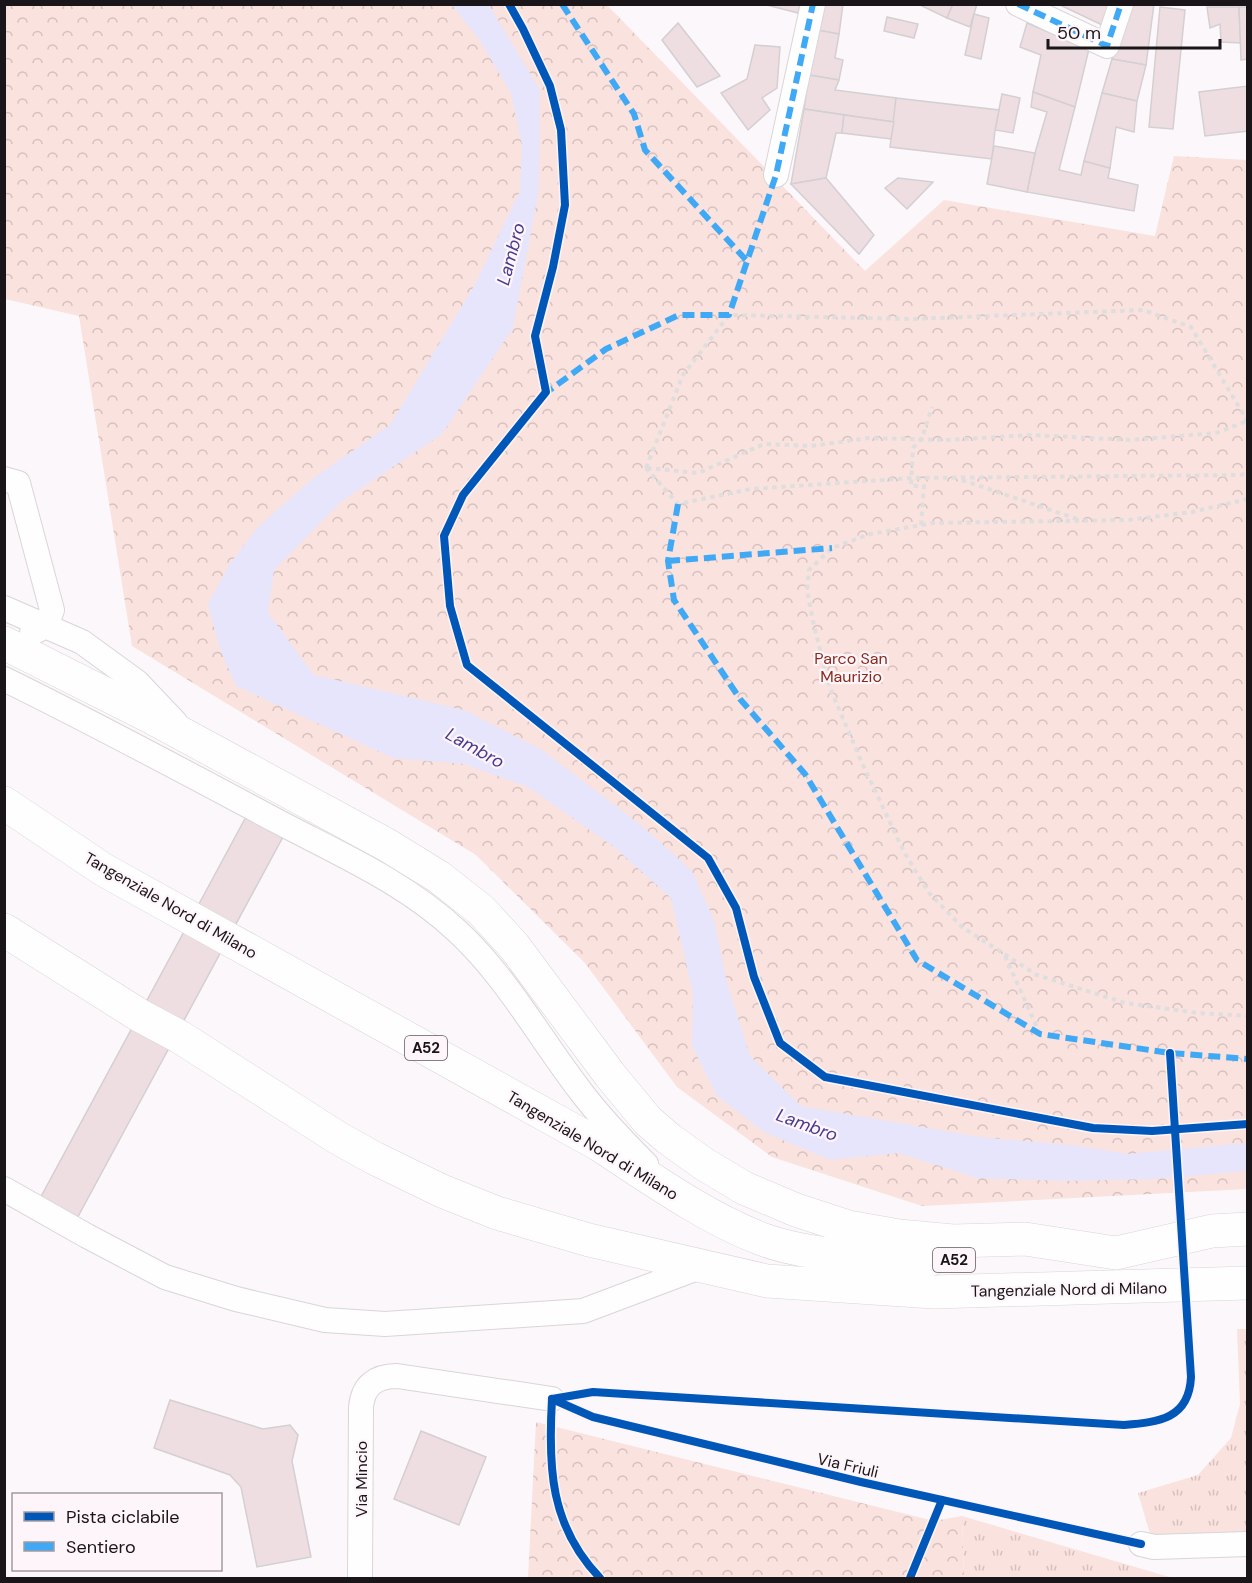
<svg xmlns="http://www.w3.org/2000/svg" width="1252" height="1583" font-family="'DM Sans',sans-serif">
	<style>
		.grass { fill: url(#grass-tufts) }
		.park { fill: url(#park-crowns) }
		.water { fill: #e7e5fb }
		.building { fill: #eedee2; stroke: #d4cfd1; stroke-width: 1.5 }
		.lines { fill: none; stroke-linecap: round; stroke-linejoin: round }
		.minor-casing { stroke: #d9d5d8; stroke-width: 26 }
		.highway-casing { stroke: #d9d5d8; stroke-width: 34 }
		.path { stroke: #dfdedf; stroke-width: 4; stroke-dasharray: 4.5 4.5; stroke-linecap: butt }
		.minor { stroke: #fffefe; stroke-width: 24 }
		.highway { stroke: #fffefe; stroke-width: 33 }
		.quiet { stroke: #3fa9f5; stroke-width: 6; stroke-dasharray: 12 6; stroke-linecap: butt }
		.cycleway-casing { stroke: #fef5fb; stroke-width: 11 }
		.cycleway { stroke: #0057b8; stroke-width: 8 }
		.labels { text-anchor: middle; stroke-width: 4.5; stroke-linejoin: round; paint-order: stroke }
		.shield { fill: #fef5fb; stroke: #5e585c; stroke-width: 1.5 }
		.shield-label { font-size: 15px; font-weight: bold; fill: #191518 }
		.park-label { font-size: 16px; fill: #872a1a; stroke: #fef5fb }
		.street-label { font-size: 16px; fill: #191518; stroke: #fef5fb }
		.water-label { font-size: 18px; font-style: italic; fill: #483b8d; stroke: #fef5fb }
	</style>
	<defs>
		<pattern id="grass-tufts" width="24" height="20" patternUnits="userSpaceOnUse" patternTransform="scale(1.5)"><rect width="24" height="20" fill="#fae2de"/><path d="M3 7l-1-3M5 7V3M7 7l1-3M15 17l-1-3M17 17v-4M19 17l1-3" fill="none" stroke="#d6c1be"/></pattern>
		<pattern id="park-crowns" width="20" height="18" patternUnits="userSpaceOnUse" patternTransform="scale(1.5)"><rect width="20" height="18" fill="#fae2de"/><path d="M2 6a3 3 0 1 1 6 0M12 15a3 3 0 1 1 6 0" fill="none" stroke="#d6c1be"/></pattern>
	</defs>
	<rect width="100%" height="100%" fill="#fcf7fa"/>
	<g class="grass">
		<polygon points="1237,1329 1247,1329 1247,1534 1151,1537 1138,1493 1198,1475 1231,1438 1240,1404"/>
		<polygon points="962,1516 1166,1576 1174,1578 964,1578"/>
	</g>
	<g class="park">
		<polygon points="5,5 607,5 865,271 944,200 1155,236 1174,156 1247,160 1247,1189 922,1206 772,1157 677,1087 585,963 476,855 132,646 79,316 5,299"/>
		<polygon points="536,1422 934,1521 962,1516 964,1578 528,1578"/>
	</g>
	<polygon class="water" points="452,5 489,5 540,90 539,189 513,328 442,434 342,501 274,570 268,613 314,675 464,710 542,750 642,826 692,871 714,920 727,983 750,1056 801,1106 979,1137 1079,1146 1128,1154 1247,1143 1247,1171 1154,1179 1065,1181 977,1178 899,1153 830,1160 764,1132 717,1096 692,1046 693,993 671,898 614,847 528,787 464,764 393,758 236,686 220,649 208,604 229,565 258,527 312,479 390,425 474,286 520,191 522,145 511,93 480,41"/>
	<g class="building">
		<polygon points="763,4 800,4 798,13"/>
		<polygon points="822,4 843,4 839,34 817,30"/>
		<polygon points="918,4 953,4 947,18"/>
		<polygon points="953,4 977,4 970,27 947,18"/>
		<polygon points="1058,4 1112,4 1102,25"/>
		<polygon points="1127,4 1154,4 1146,65 1112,59"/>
		<polygon points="1160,7 1185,10 1173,129 1149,127"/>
		<polygon points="1207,7 1239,7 1241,43 1221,42 1220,24 1210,28"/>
		<polygon points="1239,7 1248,7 1248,59 1241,60"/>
		<polygon points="974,14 989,18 981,59 965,55"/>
		<polygon points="887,17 918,24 914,38 884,31"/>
		<polygon points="678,23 720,76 697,87 662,40"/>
		<polygon points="1027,23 1089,49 1075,107 1033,92 1041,55 1020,47"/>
		<polygon points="817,30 839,34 835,58 843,60 839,80 809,75"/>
		<polygon points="755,45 780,47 777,88 762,98 770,110 748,130 721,93 747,79"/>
		<polygon points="1112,59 1146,65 1137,101 1102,93"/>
		<polygon points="809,75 839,80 835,90 896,98 894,122 804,109"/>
		<polygon points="1248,86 1248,131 1205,136 1199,92"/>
		<polygon points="1033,92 1075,107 1059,170 1081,175 1084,161 1110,168 1108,178 1138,185 1134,211 1027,192 1035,153 1047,112 1031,107"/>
		<polygon points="1102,93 1137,101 1134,132 1116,127 1110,168 1084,161"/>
		<polygon points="1002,94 1020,98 1013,133 995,130"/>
		<polygon points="896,98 999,110 995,130 992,159 890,147"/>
		<polygon points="804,109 844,115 842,133 836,133 826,178 791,184"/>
		<polygon points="844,115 894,122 891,139 842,133"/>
		<polygon points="994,146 1035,153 1027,192 987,184"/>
		<polygon points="826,178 874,235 859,254 791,184"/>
		<polygon points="898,178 933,182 907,209 885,188"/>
		<polygon points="247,815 284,835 74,1224 37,1204"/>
		<polygon points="170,1400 263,1429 290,1425 298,1435 292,1461 311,1557 257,1567 241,1487 230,1475 154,1448"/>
		<polygon points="421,1431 486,1457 459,1525 394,1499"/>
	</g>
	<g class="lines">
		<g class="minor-casing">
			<g id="minor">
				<polyline points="1018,4 1107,46 1121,4"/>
				<polyline points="776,175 813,4"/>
				<polyline points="4,479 18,483 52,610 46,626 32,633"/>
				<polyline points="4,608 82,642 137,682 175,722"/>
				<path d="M 4,679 C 96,724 185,772 275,820 C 337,853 405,882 457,931 C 507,977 540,1039 582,1093 C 601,1118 623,1141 646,1164"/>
				<polyline points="4,1189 87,1236 165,1277 236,1299 325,1320 385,1324 583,1311 700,1267"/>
				<polyline points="1141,1544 1154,1547 1248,1544"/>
				<path d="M 360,1578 L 361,1407 C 363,1386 375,1376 397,1376 L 552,1399"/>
			</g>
		</g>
		<g class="highway-casing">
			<g id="highway">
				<polyline points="4,643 151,717 387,845 439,877 481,910 514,946 610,1075 648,1121 669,1139 704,1164 744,1188 796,1210 848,1227 899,1236 953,1241 1025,1239 1116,1253 1212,1231 1248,1229"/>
				<path d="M 4,803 L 104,870 L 598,1144 C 649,1177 703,1216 759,1238 C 808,1257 879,1259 931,1259"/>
				<polyline points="4,930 139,1015 180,1037 338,1138 374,1158 442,1191 497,1213 589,1240 767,1281 934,1292 1248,1283"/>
			</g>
		</g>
		<g class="path">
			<polyline points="646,468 683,375 729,315 912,319 1143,310 1191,327 1248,422"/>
			<polyline points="646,468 678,504 751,489 911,478 1241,475 1248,472"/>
			<polyline points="647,468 698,473 764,444 811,446 869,438 946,440 1032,435 1130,440 1216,433 1247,421"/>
			<polyline points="962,480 1080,520"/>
			<polyline points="1248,499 1192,512 1128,520 933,523 870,534 832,548 809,570 807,590 814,626 830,688 862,763 904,852 929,893 962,927 1037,975 1125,1003 1198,1013 1248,1016"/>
			<polyline points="921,525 924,486 911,486 913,448 922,438 932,407"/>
			<polyline points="1005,956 1040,1034"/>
		</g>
		<use href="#minor" class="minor"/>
		<use href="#highway" class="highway"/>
		<g class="quiet">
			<polyline points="562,4 634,114 645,150 747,261"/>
			<polyline points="1018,4 1107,46 1121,4"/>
			<polyline points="543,395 606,349 679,315 729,315 776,175 813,4"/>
			<polyline points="678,504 668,561 674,600 740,699 805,774 917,960 1040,1034 1170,1053 1248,1059"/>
			<polyline points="668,561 832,548"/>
		</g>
		<g class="cycleway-casing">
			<g id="cycleway">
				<polyline points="509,4 523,29 550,86 561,130 565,205 553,267 535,336 546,392 463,495 444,536 450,606 467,665 708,858 736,908 754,977 780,1043 825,1077 1093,1128 1152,1131 1248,1124"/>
				<path d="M 552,1399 L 593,1392 L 1124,1425 C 1159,1422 1189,1419 1191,1377 L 1170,1053"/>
				<polyline points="552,1399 593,1417 861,1482 1141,1544"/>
				<path d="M 552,1399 C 548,1467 550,1526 600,1578"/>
				<polyline points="910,1578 942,1500"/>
			</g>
		</g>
		<use href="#cycleway" class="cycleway"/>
	</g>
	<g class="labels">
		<g class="shield">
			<rect x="405" y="1036" width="42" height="24" rx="4.5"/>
			<rect x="933" y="1248" width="42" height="24" rx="4.5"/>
		</g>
		<g class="shield-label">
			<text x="426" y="1053">A52</text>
			<text x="954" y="1265">A52</text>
		</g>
		<g class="park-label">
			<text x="851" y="664">Parco San<tspan x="851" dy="18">Maurizio</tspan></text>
		</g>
		<g class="street-label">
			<text transform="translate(171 905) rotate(30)" y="6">Tangenziale Nord di Milano</text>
			<text transform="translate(593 1145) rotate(31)" y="6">Tangenziale Nord di Milano</text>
			<text transform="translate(1069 1289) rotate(-1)" y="6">Tangenziale Nord di Milano</text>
			<text transform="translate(848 1465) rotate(13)" y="6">Via Friuli</text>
			<text transform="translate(361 1479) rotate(-90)" y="6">Via Mincio</text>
		</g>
		<g class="water-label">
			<text transform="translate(511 254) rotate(-75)" y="6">Lambro</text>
			<text transform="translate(475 748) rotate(29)" y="6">Lambro</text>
			<text transform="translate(807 1125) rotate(20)" y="6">Lambro</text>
		</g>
	</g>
	<rect width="1252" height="1583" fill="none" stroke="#191518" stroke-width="12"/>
	<rect x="12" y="1493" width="210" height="78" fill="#fef5fb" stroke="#a29ba0" stroke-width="1.5"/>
	<rect x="24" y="1512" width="30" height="9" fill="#0057b8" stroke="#a29ba0" stroke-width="1.5"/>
	<text x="66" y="1523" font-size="18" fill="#191518">Pista ciclabile</text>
	<rect x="24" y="1542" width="30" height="9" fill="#3fa9f5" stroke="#a29ba0" stroke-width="1.5"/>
	<text x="66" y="1553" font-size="18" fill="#191518">Sentiero</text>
	<path d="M1048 39v9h172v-9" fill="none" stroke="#191518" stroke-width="3"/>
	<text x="1057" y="39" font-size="18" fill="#191518" stroke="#fef5fb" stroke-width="4.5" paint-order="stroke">50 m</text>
</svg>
